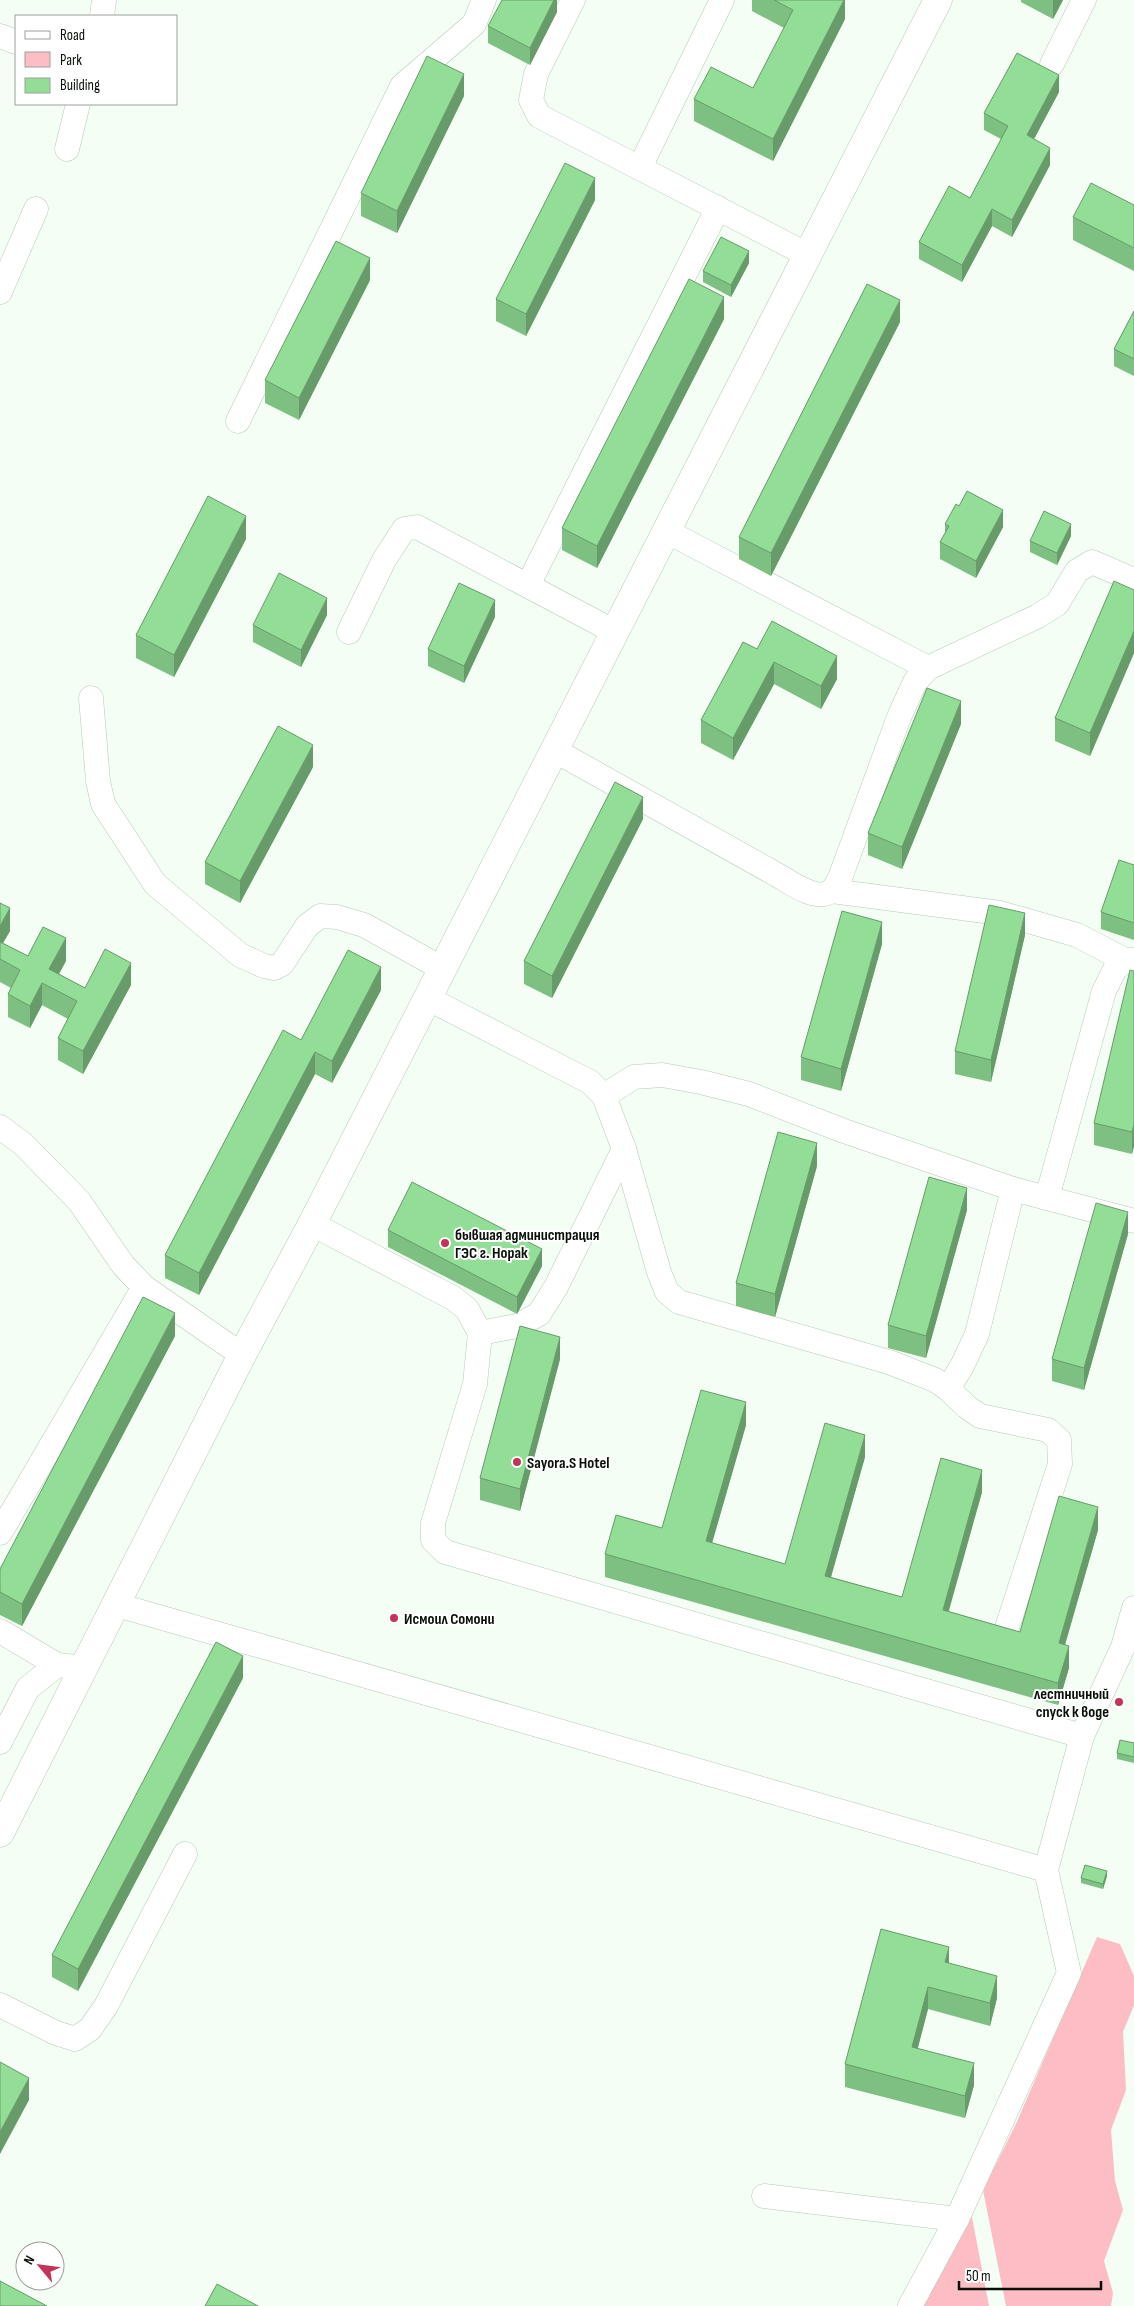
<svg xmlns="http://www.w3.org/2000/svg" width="1134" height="2306" font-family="'Sofia Sans Condensed',sans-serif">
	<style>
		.green { fill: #fdbdc5 }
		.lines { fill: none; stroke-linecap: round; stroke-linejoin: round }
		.minor-casing { stroke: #b4cbb4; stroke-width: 25 }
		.major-casing { stroke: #b4cbb4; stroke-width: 29 }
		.minor { stroke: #fff; stroke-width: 24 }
		.major { stroke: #fff; stroke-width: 28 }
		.wall { fill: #7ebf82 }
		.shaded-wall { fill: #679b6a }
		.building { fill: #93de97; stroke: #679b6a }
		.poi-dot { fill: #c3335a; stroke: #fff; stroke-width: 2 }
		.labels { text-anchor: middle; stroke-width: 4; stroke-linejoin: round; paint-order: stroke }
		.poi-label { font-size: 16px; font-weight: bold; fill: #081008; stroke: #fff; text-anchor: start }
	</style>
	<rect width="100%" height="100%" fill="#f4fef4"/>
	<g class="green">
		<polygon points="1097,1937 1120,1944 1134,1976 1134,2005 1123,2032 1126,2090 1111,2130 1115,2181 1123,2210 1104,2261 1113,2293 1111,2306 1006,2306 983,2190 1015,2126"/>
		<polygon points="971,2212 989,2306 921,2306"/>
	</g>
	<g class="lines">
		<g class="minor-casing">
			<g id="minor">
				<polyline points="573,0 536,74 531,100 539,116 808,255"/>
				<polyline points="102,16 104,0"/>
				<polyline points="0,36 16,42"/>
				<polyline points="1052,64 1084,0"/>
				<polyline points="67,149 78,104"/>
				<polyline points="640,167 722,0"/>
				<polyline points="0,292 36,209"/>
				<polyline points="238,421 402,86 474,24 484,0"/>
				<polyline points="666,531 928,668"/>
				<polyline points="528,585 718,208"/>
				<polyline points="349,632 384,560 404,529 417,527 615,632"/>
				<polyline points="91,698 98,781 103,804 155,884 240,955 264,966 274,968 282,964 307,926 320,916 337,917 364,925 443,969"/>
				<path d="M 554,750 L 779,876 C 791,883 817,902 831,891 C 835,889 837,882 840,878 L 899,717 L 915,682 L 928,668 L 1038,616 L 1057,604 L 1077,571 L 1092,562 L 1134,580"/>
				<polyline points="832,891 1000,913 1077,935 1125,960"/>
				<polyline points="427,998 590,1082 604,1096 624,1149 659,1272 667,1292 679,1302 889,1362 935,1380 948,1389 967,1407 980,1416 1048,1430 1059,1440 1060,1464 1004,1637"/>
				<polyline points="604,1096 634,1077 662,1075 701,1082 749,1094 844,1131 1013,1189 1134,1221"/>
				<polyline points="0,1127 23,1144 79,1201 123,1265 144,1287 242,1355"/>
				<polyline points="1047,1198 1104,991 1115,969 1125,960 1134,960"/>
				<polyline points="480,1333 517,1326 539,1314 556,1287 624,1149"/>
				<polyline points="948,1389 962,1366 977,1334 1013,1189"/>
				<polyline points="0,1533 144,1287"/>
				<polyline points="117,1605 1046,1870 1082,1736 445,1552 433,1540 433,1523 475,1384 480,1333 467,1309 453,1298 312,1224"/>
				<polyline points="0,1631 57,1665"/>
				<polyline points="1082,1736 1123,1647 1134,1608"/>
				<polyline points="0,1742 28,1688 57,1665 85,1668"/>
				<polyline points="0,2005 56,2033 75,2039 90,2029 106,2006 185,1854"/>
				<polyline points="764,2196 957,2219"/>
				<polyline points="910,2306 957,2219 1069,1973 1046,1870"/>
			</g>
		</g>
		<g class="major-casing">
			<polyline id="major" points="0,1833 242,1355 312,1224 938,0"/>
		</g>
		<use href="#minor" class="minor"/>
		<use href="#major" class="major"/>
	</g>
	<g class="wall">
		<polygon points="557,0 557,12 530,65 488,43 488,26"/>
		<polygon points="752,0 845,0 845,19 773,161 694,121 694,99 753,88 784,28 752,11"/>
		<polygon points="1021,0 1063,0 1053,19 1021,2"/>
		<polygon points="1059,92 1034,139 1050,165 1012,237 992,226 962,282 919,259 919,242 970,198 1001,139 984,130 984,113"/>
		<polygon points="464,96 397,233 361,216 361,193"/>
		<polygon points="595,200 526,336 496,321 496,299"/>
		<polygon points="1134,205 1134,271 1073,240 1073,217"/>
		<polygon points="749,263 731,297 703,282 703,271"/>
		<polygon points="370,280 299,420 265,403 265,380"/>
		<polygon points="1134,311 1134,376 1114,366 1114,349"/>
		<polygon points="724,319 597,568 562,550 562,528"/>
		<polygon points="900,322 771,576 739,559 739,537"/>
		<polygon points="945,524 1003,527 976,578 940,559 940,542 945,533"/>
		<polygon points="1071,536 1057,565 1030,552 1030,541"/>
		<polygon points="246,539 174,677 136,658 136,635"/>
		<polygon points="1134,590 1134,653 1090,756 1055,741 1055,718"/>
		<polygon points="327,615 301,667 253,642 253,625"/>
		<polygon points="495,617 464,683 428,666 428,649"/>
		<polygon points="757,649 837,679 821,709 774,684 733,760 701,743 701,720"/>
		<polygon points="961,724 902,869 868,855 868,833"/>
		<polygon points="313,767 240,903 205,884 205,862"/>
		<polygon points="643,819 552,998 524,984 524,961"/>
		<polygon points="1134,865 1134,940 1101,929 1101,912"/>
		<polygon points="0,903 10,931 3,943 28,956 66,961 59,974 85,988 131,985 83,1074 58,1060 58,1038 68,1019 42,1005 30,1028 8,1017 8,994 11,988 0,982"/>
		<polygon points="1025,935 991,1082 955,1074 955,1051"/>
		<polygon points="882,944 841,1091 801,1080 801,1057"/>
		<polygon points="1134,971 1132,1154 1094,1145 1094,1123"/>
		<polygon points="381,990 332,1083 315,1074 199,1295 165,1278 165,1255 301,1040"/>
		<polygon points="817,1166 775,1317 736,1306 736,1283"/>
		<polygon points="967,1210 926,1358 888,1348 888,1325"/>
		<polygon points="388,1230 542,1266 517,1314 388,1247"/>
		<polygon points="1128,1234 1084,1390 1052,1381 1052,1359"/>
		<polygon points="175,1336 22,1626 0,1615 0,1569"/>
		<polygon points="560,1359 520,1511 480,1500 480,1478"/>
		<polygon points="746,1425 712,1543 785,1564 865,1457 831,1577 902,1597 982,1492 948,1611 1020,1632 1098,1530 1065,1645 1069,1668 1058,1705 605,1577 605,1554 662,1528"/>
		<polygon points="243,1678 78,1991 52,1977 52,1955"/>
		<polygon points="1134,1743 1134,1763 1117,1759 1117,1753"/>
		<polygon points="1107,1876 1103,1889 1081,1883 1081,1878"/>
		<polygon points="949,1963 997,1998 990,2026 928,2009 918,2048 974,2085 965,2118 845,2087 845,2064"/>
	</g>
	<g class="shaded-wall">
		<polygon points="554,0 557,0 557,12 530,65 530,48"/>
		<polygon points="844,0 845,0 845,19 773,161 773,139"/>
		<polygon points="1053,0 1063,0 1053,19"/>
		<polygon points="464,74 464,96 397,233 397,211"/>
		<polygon points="1059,75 1059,92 1027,152 1027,135"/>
		<polygon points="1050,148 1050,165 1012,237 1012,220"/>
		<polygon points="595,178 595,200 526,336 526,314"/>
		<polygon points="992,209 992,226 962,282 962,265"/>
		<polygon points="749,251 749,263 731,297 731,285"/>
		<polygon points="370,258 370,280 299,420 299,398"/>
		<polygon points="724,297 724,319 597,568 597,546"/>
		<polygon points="900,300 900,322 771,576 771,553"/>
		<polygon points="1003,510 1003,527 976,578 976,561"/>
		<polygon points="246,516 246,539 174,677 174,655"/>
		<polygon points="1071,524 1071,536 1057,565 1057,553"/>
		<polygon points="327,598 327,615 301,667 301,650"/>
		<polygon points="495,600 495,617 464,683 464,666"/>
		<polygon points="1134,631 1134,653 1090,756 1090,733"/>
		<polygon points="837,656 837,679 821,709 821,686"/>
		<polygon points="774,662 774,684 733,760 733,738"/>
		<polygon points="961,701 961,724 902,869 902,847"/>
		<polygon points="313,745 313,767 240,903 240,881"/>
		<polygon points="643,797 643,819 552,998 552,976"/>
		<polygon points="10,908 10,931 0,948 0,926"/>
		<polygon points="1025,913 1025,935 991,1082 991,1060"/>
		<polygon points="882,922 882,944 841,1091 841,1069"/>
		<polygon points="66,938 66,961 51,988 49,969"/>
		<polygon points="131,963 131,985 83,1074 83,1051"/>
		<polygon points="381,967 381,990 332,1083 332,1061"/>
		<polygon points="42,983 42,1005 30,1028 30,1006"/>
		<polygon points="315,1052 315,1074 199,1295 199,1273"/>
		<polygon points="1134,1124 1134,1147 1132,1154 1132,1132"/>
		<polygon points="817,1143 817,1166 775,1317 775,1294"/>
		<polygon points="967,1188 967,1210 926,1358 926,1336"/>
		<polygon points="1128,1212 1128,1234 1084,1390 1084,1368"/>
		<polygon points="542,1249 542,1266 517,1314 517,1297"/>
		<polygon points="175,1313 175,1336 22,1626 22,1604"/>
		<polygon points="560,1337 560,1359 520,1511 520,1489"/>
		<polygon points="746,1402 746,1425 706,1564 706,1541"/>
		<polygon points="865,1435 865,1457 825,1598 825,1576"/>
		<polygon points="982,1470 982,1492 943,1632 943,1610"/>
		<polygon points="1098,1507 1098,1530 1059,1665 1059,1643"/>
		<polygon points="1069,1646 1069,1668 1058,1705 1058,1683"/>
		<polygon points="243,1656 243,1678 78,1991 78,1969"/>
		<polygon points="1107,1871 1107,1876 1103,1889 1103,1884"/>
		<polygon points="949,1947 949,1970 945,1962"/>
		<polygon points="997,1976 997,1998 990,2026 990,2003"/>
		<polygon points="928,1987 928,2009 912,2069 912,2047"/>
		<polygon points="974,2063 974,2085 965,2118 965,2096"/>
		<polygon points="29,2078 29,2100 0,2154 0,2132"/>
	</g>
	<g class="building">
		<polygon points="502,0 554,0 530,48 488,26"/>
		<polygon points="774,0 844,0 773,139 694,99 711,67 753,88 793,10"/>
		<polygon points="1017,53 1059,75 1027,135 1050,148 1012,220 992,209 962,265 919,242 949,186 970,198 1008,126 984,113"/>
		<polygon points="427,56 464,74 397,211 361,193"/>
		<polygon points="565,163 595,178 526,314 496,299"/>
		<polygon points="1091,183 1134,205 1134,248 1073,217"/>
		<polygon points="721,237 749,251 731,285 703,271"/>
		<polygon points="336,241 370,258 299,398 265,380"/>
		<polygon points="689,279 724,297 597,546 562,528"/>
		<polygon points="867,284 900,300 771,553 739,537"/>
		<polygon points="1134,311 1134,359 1114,349"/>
		<polygon points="967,491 1003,510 976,561 940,542 949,526 945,524 956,504 959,506"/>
		<polygon points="208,496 246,516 174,655 136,635"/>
		<polygon points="1044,511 1071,524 1057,553 1030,541"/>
		<polygon points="279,573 327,598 301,650 253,625"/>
		<polygon points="1114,581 1134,590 1134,631 1090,733 1055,718"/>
		<polygon points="459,583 495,600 464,666 428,649"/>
		<polygon points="772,621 837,656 821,686 774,662 733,738 701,720 743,642 757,649"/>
		<polygon points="927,688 961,701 902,847 868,833"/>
		<polygon points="278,726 313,745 240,881 205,862"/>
		<polygon points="615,782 643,797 552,976 524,961"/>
		<polygon points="1119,860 1134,865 1134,923 1101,912"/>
		<polygon points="0,903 10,908 0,926"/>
		<polygon points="989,905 1025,913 991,1060 955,1051"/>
		<polygon points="842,911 882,922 841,1069 801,1057"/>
		<polygon points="43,927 66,938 49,969 85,988 105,949 131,963 83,1051 58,1038 77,1001 42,983 30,1006 8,994 20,970 0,959 0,942 28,956"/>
		<polygon points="348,950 381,967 332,1061 315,1052 199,1273 165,1255 283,1030 301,1040"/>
		<polygon points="1130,970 1134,971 1134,1124 1132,1132 1094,1123"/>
		<polygon points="778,1132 817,1143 775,1294 736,1283"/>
		<polygon points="929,1177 967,1188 926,1336 888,1325"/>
		<polygon points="412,1182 542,1249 517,1297 388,1230"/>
		<polygon points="1096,1203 1128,1212 1084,1368 1052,1359"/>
		<polygon points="143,1297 175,1313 22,1604 0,1592 0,1569"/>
		<polygon points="520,1326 560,1337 520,1489 480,1478"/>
		<polygon points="701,1390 746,1402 706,1541 785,1564 825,1423 865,1435 825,1576 902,1597 941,1458 982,1470 943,1610 1020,1632 1059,1496 1098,1507 1059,1643 1069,1646 1058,1683 605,1554 616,1515 662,1528"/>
		<polygon points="216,1642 243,1656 78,1969 52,1955"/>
		<polygon points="1120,1740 1134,1743 1134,1757 1117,1753"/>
		<polygon points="1085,1865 1107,1871 1103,1884 1081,1878"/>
		<polygon points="881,1929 949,1947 945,1962 997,1976 990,2003 928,1987 912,2047 974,2063 965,2096 845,2064"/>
		<polygon points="0,2062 29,2078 0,2132"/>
		<polygon points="0,2281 47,2306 0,2306"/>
		<polygon points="217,2284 258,2306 205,2306"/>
	</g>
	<g class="poi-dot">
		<circle cx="445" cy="1243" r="5"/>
		<circle cx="517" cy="1462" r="5"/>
		<circle cx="394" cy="1618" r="5"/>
		<circle cx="1119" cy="1702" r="5"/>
	</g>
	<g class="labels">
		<g class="poi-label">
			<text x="455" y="1240">бывшая администрация<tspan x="455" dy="18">ГЭС г. Норак</tspan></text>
			<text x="527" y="1468">Sayora.S Hotel</text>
			<text x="404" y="1624">Исмоил Сомони</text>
			<text x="1109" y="1699" text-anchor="end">лестничный<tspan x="1109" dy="18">спуск к воде</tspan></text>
		</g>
	</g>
	<rect x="15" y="15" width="162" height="90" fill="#ffffff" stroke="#9c9f9c"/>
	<rect x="25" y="31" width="25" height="8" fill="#ffffff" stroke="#9c9f9c"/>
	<text x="60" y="40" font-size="15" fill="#081008">Road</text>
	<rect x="25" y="52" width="25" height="15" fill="#fdbdc5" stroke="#9c9f9c"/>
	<text x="60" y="65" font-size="15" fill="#081008">Park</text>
	<rect x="25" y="78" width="25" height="15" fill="#93de97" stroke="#9c9f9c"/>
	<text x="60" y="90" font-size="15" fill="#081008">Building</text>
	<g transform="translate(40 2266) rotate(299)"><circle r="24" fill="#ffffff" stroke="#9c9f9c"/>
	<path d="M0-4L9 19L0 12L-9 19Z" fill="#c3335a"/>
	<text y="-8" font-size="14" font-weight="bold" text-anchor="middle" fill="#081008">N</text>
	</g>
	<path d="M959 2281v8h142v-8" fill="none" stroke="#081008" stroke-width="2.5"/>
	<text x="966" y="2281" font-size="15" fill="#081008" stroke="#ffffff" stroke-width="4" paint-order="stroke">50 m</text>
</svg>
